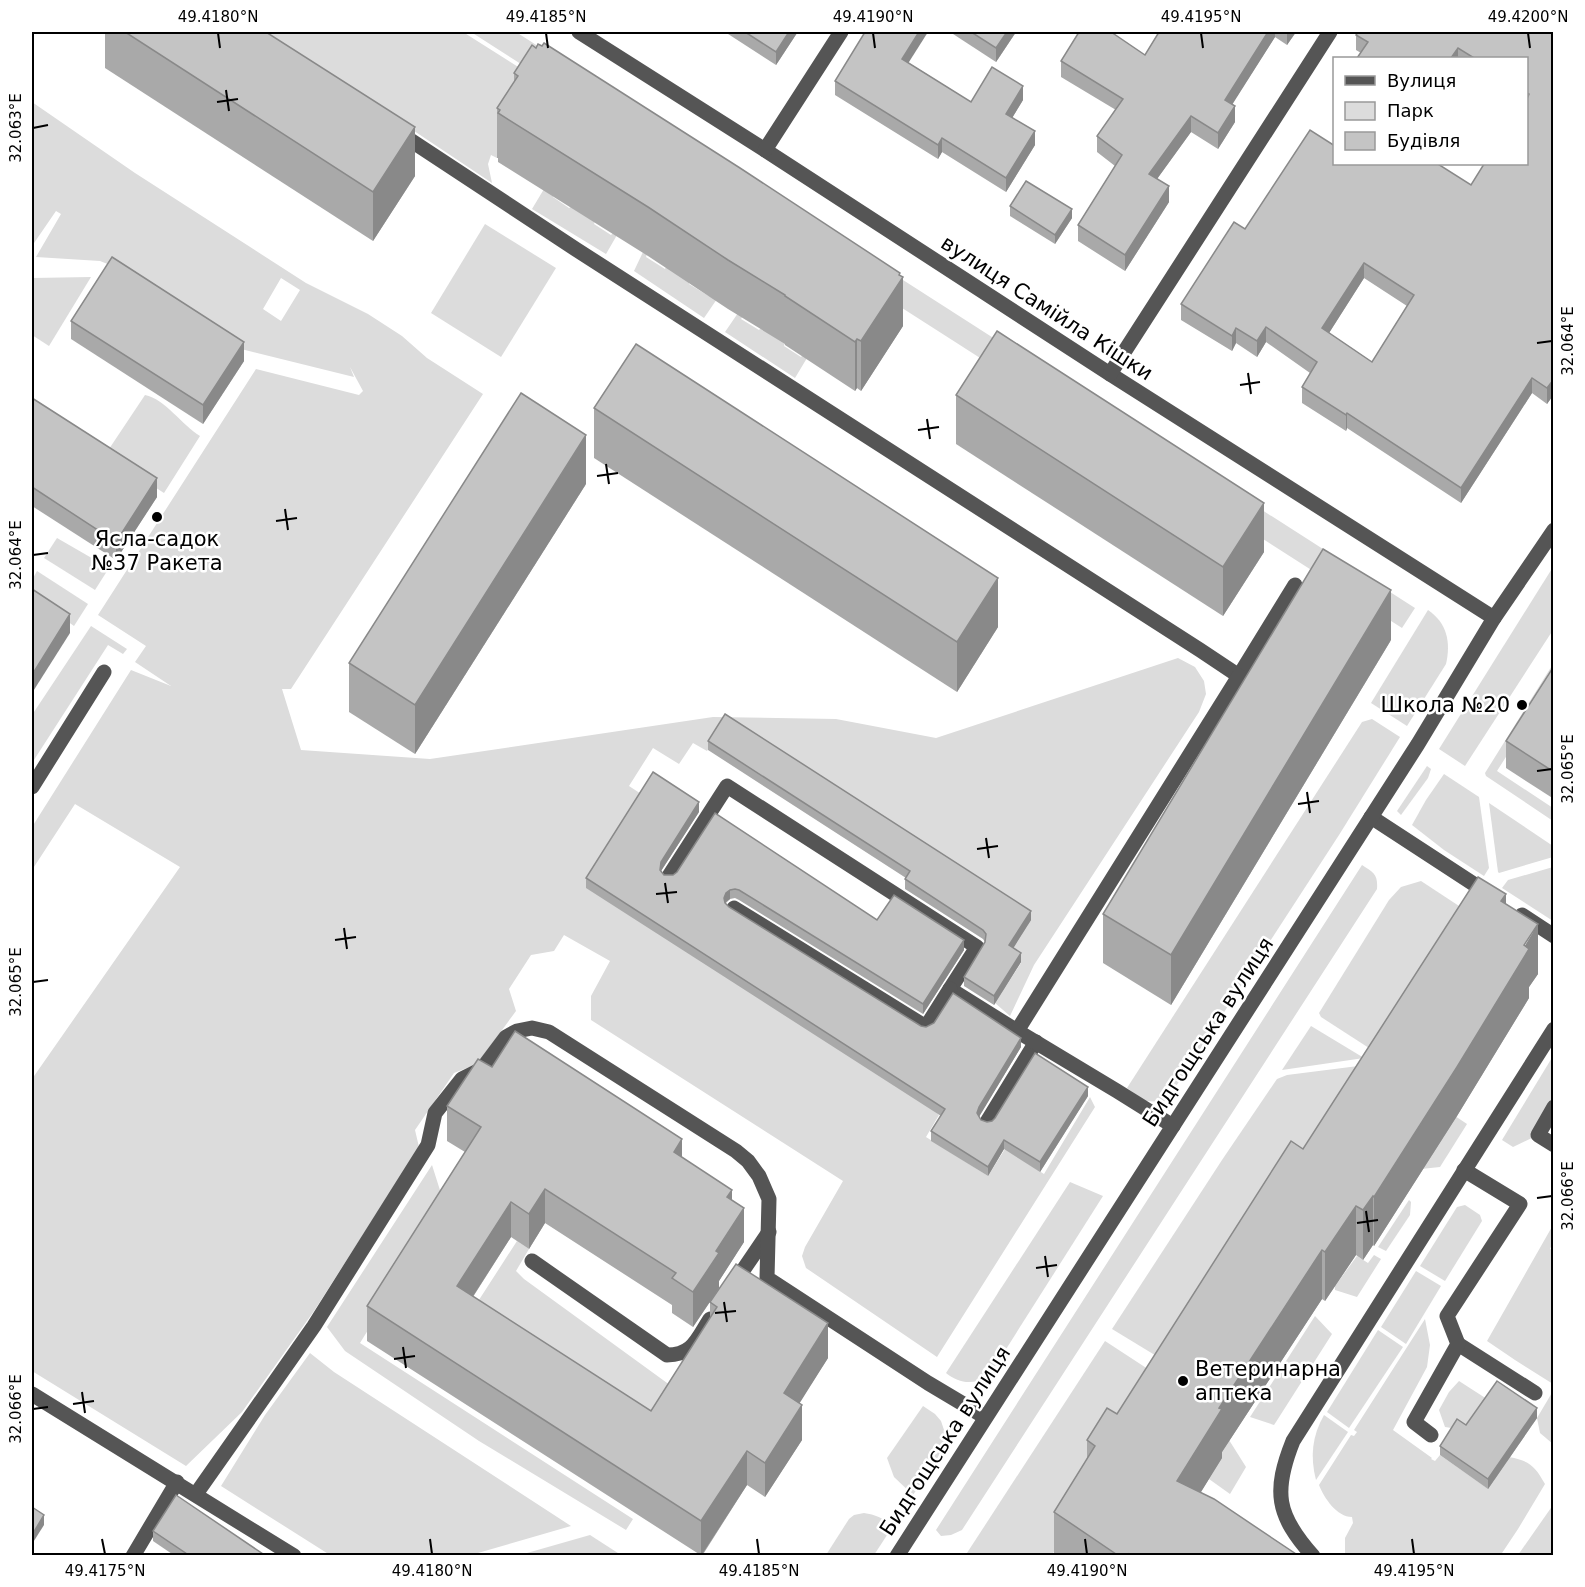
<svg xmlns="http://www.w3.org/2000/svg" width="1585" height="1587" viewBox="0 0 1585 1587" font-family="'DejaVu Sans',sans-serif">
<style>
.green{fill:#dcdcdc;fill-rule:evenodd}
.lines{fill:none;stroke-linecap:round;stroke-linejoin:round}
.minor{stroke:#555;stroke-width:15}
.wall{fill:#a9a9a9;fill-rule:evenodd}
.shaded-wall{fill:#898989}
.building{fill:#c4c4c4;stroke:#898989;stroke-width:1.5;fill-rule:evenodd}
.ticks{fill:none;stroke:#000;stroke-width:2}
.poi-dot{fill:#000;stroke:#fff;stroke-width:2}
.labels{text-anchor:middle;stroke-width:5;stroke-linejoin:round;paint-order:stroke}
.street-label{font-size:21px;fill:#000;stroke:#fff}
.poi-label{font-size:21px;fill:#000;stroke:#fff}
.neatline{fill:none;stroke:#000;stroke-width:2}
.ticks-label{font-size:15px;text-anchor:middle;fill:#000}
</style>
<rect width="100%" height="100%" fill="#fff"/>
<g class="green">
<polygon points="266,32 463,32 545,84 497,158 491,155 488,164 492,183"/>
<polygon points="471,32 516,32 1415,608 1402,628"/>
<path d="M32,102L135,173L306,283L368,314L402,336L427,358L483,394L291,689H282L301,750L430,759L713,717L836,719L936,738L1178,658L1195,667L1204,681L1206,694L1199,712L1034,965L1010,1016L995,1003L1021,963L724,724L707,751L693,743L679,764L653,748L629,786L661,807L631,856L939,1115L926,1137L988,1176L1005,1149L1044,1174L1090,1097L1095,1107L937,1357L806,1268L802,1256L805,1247L843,1181L591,1020V996L610,961L564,935L554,951L531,955L509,989L516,1011L477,1064L454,1073L415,1130L419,1147L314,1311L242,1412L186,1466L32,1371V1079L180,867L75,804L32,870V827L131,670L171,686L135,662L146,646L98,615L256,369L359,395L363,391L350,367L354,377L241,349L110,265L100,261L36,257L61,214L56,211L32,246ZM281,278L300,290L281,321L263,309Z"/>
<polygon points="544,189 553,195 553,197 569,208 571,207 595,221 594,224 611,235 613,233 617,235 606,254 532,209"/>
<polygon points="485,224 556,268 501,357 431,313"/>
<polygon points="643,252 647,254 646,257 665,269 666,267 689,282 689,284 707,295 717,299 704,318 634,271"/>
<polygon points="91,277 49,346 32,335 32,278"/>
<polygon points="738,313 743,316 741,319 759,330 761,328 785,343 784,346 801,357 803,355 807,358 795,378 725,332"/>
<path d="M145,395C165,399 182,425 200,436L164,493L105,455Z"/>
<polygon points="57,538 109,568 95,590 44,558"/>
<polygon points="1553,567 1553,630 1465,766 1439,749"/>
<polygon points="37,571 88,604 74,626 32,596 32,580"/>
<path d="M1428,610C1447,623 1451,642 1446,664L1407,726L1371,703Z"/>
<polygon points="91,626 127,649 123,654 108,645 32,763 32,715"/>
<polygon points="1553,664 1553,683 1497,771 1553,808 1553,821 1486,776 1485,773"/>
<polygon points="1372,719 1400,737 1339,835 1169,1097 1164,1102 1145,1101 1127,1088 1362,722"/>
<polygon points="1427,766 1431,769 1428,778 1401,815 1397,811"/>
<polygon points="1444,774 1479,797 1489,868 1484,876 1444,850 1412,825 1426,800"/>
<polygon points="1489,803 1553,846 1553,857 1499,873 1498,872"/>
<path d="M1362,865C1374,873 1378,874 1377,889L962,1530L951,1535L941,1536L936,1530Z"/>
<polygon points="1553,867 1553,921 1502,888 1508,880"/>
<polygon points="1421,881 1491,927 1386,1059 1321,1017 1319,1013 1389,900 1401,887"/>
<polygon points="1311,1026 1364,1058 1282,1070"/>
<polygon points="1553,1056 1553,1107 1538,1135 1513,1147 1502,1140"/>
<polygon points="1374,1064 1163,1360 1112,1329 1222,1160 1277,1079 1287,1075"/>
<polygon points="1455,1116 1467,1124 1440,1167 1421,1169"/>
<polygon points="432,1165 445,1206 360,1343 633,1519 626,1530 479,1441 345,1351 327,1327"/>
<path d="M1070,1182L1103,1196L989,1376C973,1385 960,1384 946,1373Z"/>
<polygon points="1409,1200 1411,1202 1410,1215 1386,1251 1378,1247"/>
<polygon points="1465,1205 1480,1215 1482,1221 1445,1281 1420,1266 1457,1207"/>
<polygon points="1553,1225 1553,1242 1550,1249 1554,1251 1553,1384 1515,1360 1487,1341"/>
<polygon points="517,1241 529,1249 516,1271 524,1279 674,1388 646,1434 466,1320"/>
<polygon points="1374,1255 1381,1259 1357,1297 1335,1290 1335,1286 1357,1256 1368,1263"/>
<polygon points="1416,1271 1441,1286 1406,1344 1381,1327"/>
<polygon points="1315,1316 1332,1334 1276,1422 1274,1425 1250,1417"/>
<path d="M1425,1319L1430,1345L1427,1367L1393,1430L1432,1458L1431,1459L1435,1461L1440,1455L1487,1488L1509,1457C1530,1461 1535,1466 1545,1484L1518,1529L1500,1556L1345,1555V1538L1353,1523L1352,1517C1337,1517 1324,1498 1319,1485L1351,1435L1354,1436L1357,1432L1354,1430Z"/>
<polygon points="1378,1330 1403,1347 1349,1428 1327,1412"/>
<polygon points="1105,1341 1154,1373 1079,1512 1052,1555 965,1556"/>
<polygon points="310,1353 334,1372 571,1526 471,1555 330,1555 221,1486 265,1415"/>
<polygon points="1459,1381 1490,1401 1466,1435 1458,1429 1445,1427 1439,1410 1449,1392"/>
<polygon points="1553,1391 1553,1444 1540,1433 1537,1418"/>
<polygon points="923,1406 935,1414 941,1421 945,1433 944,1448 913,1495 894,1477 887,1458"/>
<path d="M1324,1415L1348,1432L1316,1480C1310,1457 1312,1436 1324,1415Z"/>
<polygon points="1224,1436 1229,1440 1246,1467 1230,1494 1209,1479 1221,1459 1213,1453"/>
<polygon points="1553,1505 1553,1555 1518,1555"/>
<path d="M864,1513C876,1515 886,1518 891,1529L874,1555H826L849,1519L854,1515Z"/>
<polygon points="590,1535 621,1555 520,1555"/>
</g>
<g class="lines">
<g class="minor">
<polyline points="579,32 765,150 1110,374 1494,618"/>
<polyline points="398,132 577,250 1200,650 1239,676 1295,585"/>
<polyline points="765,150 841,32"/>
<polyline points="1110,374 1330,32"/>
<polyline points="32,787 104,672"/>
<polyline points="1371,817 1489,894"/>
<polyline points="669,876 727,786 977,947 950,989 1017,1031"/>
<polyline points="734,908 926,1027 950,989"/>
<polyline points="1522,915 1554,936"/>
<polyline points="1554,1107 1538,1135 1554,1145"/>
<polyline points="987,1122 1036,1042"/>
<polyline points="1173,1126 1117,1091 1017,1031 1239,676"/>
<path d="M532,1261L667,1355C693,1355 697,1339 710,1319"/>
<polyline points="733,1285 769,1232"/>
<polyline points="1458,1344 1535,1393"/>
<polyline points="32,1394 294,1556"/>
<polyline points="1431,1435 1414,1422 1458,1344 1447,1316 1520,1204 1464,1170"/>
<polyline points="196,1494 314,1326 428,1145 435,1113 462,1079 482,1069 506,1037 517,1031 532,1028 549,1032 736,1151 748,1161 759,1176 769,1199 767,1278 928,1383 985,1417"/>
<polyline points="133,1556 177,1482"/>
<polyline points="897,1556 1418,744 1494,618 1554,530"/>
<path d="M1313,1556C1276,1515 1273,1491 1293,1441L1554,1029"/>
</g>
</g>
<g class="wall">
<polygon points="105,32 266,32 415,176 373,241 105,68"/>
<polygon points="725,32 797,32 797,33 776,65"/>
<polygon points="950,32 1016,32 996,62"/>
<polygon points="1159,32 1296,32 1287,45 1275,37 1232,104 1235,122 1218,149 1191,132 1157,179 1169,202 1125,271 1078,241 1078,225 1115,166 1097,152 1097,136 1116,110 1061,77 1061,61 1145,55"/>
<path d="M1554,32V394L1547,404L1532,393L1461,503L1347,428L1346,431L1302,403V387L1310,373L1266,342L1257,357L1236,343L1232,351L1181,320V304L1245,229L1335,164L1471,185L1527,164V58H1357L1361,53L1356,50V35ZM1364,278L1407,306L1372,362L1329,333Z"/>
<polygon points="909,63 971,102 1023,100 1012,118 1035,145 1006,192 942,152 938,159 835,95 835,81"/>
<polygon points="514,73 900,275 903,326 861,391 857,388 855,391 785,345 785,344 728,309 648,256 498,162 498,158 497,158 497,108 514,82"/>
<polygon points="1010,206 1072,218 1055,244 1010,216"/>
<polygon points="71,321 244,361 203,424 71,339"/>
<polygon points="956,395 1264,552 1223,616 956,444"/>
<polygon points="32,398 157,497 116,560 32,506"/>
<polygon points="594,408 998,627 957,692 594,458"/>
<polygon points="586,484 415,754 349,712 349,663"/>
<polygon points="1391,640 1171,1005 1103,963 1103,914"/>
<polygon points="1554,666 1554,799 1506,768 1506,741"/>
<polygon points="708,741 1031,920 1013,948 1021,962 994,1005 964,986 964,977 985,942 983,939 905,889 905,879 906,878 708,750"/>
<polygon points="699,812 661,871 664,875 673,875 877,920 964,950 923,1014 739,900 735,898 730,899 726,903 729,907 921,1026 1021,1047 979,1116 981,1120 987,1122 1088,1096 1040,1172 1004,1149 988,1176 931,1141 931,1131 941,1116 586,888 586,878"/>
<polygon points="1506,904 1538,974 1529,987 1529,998 1457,1116 1374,1246 1373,1245 1363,1260 1356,1255 1325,1301 1322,1299 1222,1452 1222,1458 1200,1493 1299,1556 1054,1556 1054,1512 1087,1459 1087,1440 1117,1414 1303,1149"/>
<path d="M492,1067L682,1158L732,1200L744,1242L719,1281V1288L828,1358L799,1403L802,1440L765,1497L747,1485L702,1556L367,1341V1306L465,1152L447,1141V1106ZM545,1223L672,1305V1313L693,1327L710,1302V1319L651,1411L473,1297L511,1237L529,1249Z"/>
<polygon points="1537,1418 1488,1489 1440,1455 1440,1446 1466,1425"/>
<polygon points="153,1531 266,1556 175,1556 153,1541"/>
</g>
<g class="shaded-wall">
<polygon points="789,32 797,32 797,33 776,65 776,52"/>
<polygon points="919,32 928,32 902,73 902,59"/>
<polygon points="1007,32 1016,32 996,62 996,48"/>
<polygon points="1268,32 1275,32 1275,37 1225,116 1225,100"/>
<polygon points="1287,32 1296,32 1287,45"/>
<polygon points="1458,48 1458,58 1451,58"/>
<polygon points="1023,86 1023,100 1006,128 1006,114"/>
<polygon points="1235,106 1235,122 1218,149 1218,133"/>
<polygon points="1191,116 1191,132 1149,190 1149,174"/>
<polygon points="415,127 415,176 373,241 373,192"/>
<polygon points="1035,131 1035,145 1006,192 1006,178"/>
<polygon points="942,138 942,152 938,159 938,145"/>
<polygon points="1169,186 1169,202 1125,271 1125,255"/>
<polygon points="1072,209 1072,218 1055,244 1055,235"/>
<polygon points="1364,263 1364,278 1322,344 1322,328"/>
<polygon points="900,273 900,281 903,277 903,326 861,391 861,341"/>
<polygon points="1266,327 1266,342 1257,357 1257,341"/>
<polygon points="1236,328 1236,343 1232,351 1232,336"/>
<polygon points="857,339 857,388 855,391 855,342"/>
<polygon points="244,342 244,361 203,424 203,405"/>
<polygon points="1532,378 1532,393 1461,503 1461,488"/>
<polygon points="1554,379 1554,394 1547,404 1547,388"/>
<polygon points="1347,413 1347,428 1346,431 1346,415"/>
<polygon points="586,435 586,484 415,754 415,705"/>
<polygon points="157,478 157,497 116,560 116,542"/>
<polygon points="1264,503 1264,552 1223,616 1223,567"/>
<polygon points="998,578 998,627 957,692 957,642"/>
<polygon points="1391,590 1391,640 1171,1005 1171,955"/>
<polygon points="70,614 70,633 32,693 32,675"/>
<polygon points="699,802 699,812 661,871 661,862"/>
<polygon points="730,890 730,899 726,902 724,907 724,898 726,893"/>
<polygon points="1506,894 1506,944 1501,901"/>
<polygon points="1031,911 1031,920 1009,955 1009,945"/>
<polygon points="1538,924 1538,974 1529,987 1529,998 1457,1116 1374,1246 1374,1197"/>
<polygon points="964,940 964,950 923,1014 923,1004"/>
<polygon points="1021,953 1021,962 994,1005 994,996"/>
<polygon points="1021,1038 1021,1047 979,1117 977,1113 979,1107"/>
<polygon points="1088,1087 1088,1096 1040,1172 1040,1162"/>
<polygon points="682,1139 682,1173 674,1152"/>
<polygon points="1004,1140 1004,1149 988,1176 988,1167"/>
<polygon points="545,1189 545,1223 529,1249 529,1214"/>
<polygon points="732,1190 732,1224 727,1197"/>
<polygon points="1373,1196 1373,1245 1363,1260 1363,1210"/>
<polygon points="511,1202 511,1237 457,1321 457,1286"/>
<polygon points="1356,1206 1356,1255 1325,1301 1325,1252"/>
<polygon points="744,1208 744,1242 719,1281 719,1288 693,1327 693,1292 716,1251"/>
<polygon points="1322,1250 1322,1299 1222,1452 1222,1458 1177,1531 1177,1481 1219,1408"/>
<polygon points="828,1323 828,1358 784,1428 784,1393"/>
<polygon points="802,1405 802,1440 765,1497 765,1463"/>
<polygon points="1537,1408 1537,1418 1488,1489 1488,1479"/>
<polygon points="747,1451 747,1485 701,1556 701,1521"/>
<polygon points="44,1515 44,1525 32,1544 32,1535"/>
</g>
<g class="building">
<polygon points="125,32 266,32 415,127 373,192"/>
<polygon points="745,32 789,32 776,52"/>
<polygon points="865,32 919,32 902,59 971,102 992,67 1023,86 1006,114 1035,131 1006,178 942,138 938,145 835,81"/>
<polygon points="971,32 1007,32 996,48"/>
<polygon points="1079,32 1111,32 1145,55 1159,32 1268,32 1225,100 1235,106 1218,133 1191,116 1149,174 1169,186 1125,255 1078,225 1122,155 1097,136 1123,99 1061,61"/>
<path d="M1358,32H1554V379L1547,388L1532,378L1461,488L1347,413L1346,415L1302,387L1317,362L1266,327L1257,341L1236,328L1232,336L1181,304L1234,222L1245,229L1310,130L1335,146V164H1438L1471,185L1484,164H1527V99L1529,94L1527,93V58H1474L1458,48L1451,58H1357L1368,42L1356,35ZM1364,263L1414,295L1372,362L1322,328Z"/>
<polygon points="544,43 740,168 900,273 899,275 903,277 861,341 857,339 855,342 785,296 785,295 728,260 648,207 498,113 500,110 497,108 518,76 514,73 532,45 536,48 538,44 542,46"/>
<polygon points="1026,181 1072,209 1055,235 1010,206"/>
<polygon points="112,257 244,342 203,405 71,321"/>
<polygon points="997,331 1264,503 1223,567 956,395"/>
<polygon points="636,344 998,578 957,642 594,408"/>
<polygon points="521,393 586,435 415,705 349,663"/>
<polygon points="32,398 157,478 116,542 32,487"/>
<polygon points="1323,549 1391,590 1171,955 1103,914"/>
<polygon points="32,589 70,614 32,675"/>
<polygon points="1554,666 1554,772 1506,741"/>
<polygon points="725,714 1031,911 1009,945 1021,953 994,996 964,977 985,942 986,934 983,930 905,879 910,871 708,741"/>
<polygon points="653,772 699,802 661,862 660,870 664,875 673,875 677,872 715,813 877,920 894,895 964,940 923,1004 739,890 735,889 730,890 726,893 724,898 725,903 729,907 921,1026 926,1027 934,1023 953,993 1021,1038 979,1107 977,1113 981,1120 987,1122 992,1121 995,1118 1035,1053 1088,1087 1040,1162 1004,1140 988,1167 931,1131 945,1109 586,878"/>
<polygon points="1478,877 1506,894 1501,901 1538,924 1524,945 1529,949 1457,1067 1374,1197 1373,1196 1363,1210 1356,1206 1325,1252 1322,1250 1219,1408 1222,1409 1177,1481 1214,1499 1299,1556 1131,1556 1129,1554 1128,1556 1119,1556 1054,1512 1095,1446 1087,1440 1107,1408 1117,1414 1291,1141 1303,1149"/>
<polygon points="515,1031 682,1139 674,1152 732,1190 727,1197 744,1208 716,1251 719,1253 693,1292 672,1278 676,1273 545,1189 529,1214 511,1202 457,1286 651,1411 717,1307 710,1302 736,1264 828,1323 784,1393 802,1405 765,1463 747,1451 701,1521 367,1306 481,1127 447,1106 478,1059 492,1067"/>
<polygon points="1497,1381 1537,1408 1488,1479 1440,1446 1457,1419 1466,1425"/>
<polygon points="176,1495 266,1556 186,1556 187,1554 153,1531"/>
<polygon points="32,1507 44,1515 32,1535"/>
</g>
<path class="ticks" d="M218,33L220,48M546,33L548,48M873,33L875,48M1201,33L1203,48M1528,33L1530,48M226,90L229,111M217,102L238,99M33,128L48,125M1537,343L1552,341M1248,373L1251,394M1240,385L1260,382M927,419L930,439M918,430L939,427M606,464L609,484M597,476L618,473M285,509L288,530M276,521L297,518M33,555L48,553M1537,771L1552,769M1307,792L1310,813M1298,804L1319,801M986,838L989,858M977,849L998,846M665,883L668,903M656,894L677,892M344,928L347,949M335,940L356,937M33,982L48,980M1537,1198L1552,1196M1366,1211L1369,1232M1357,1223L1378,1220M1045,1256L1048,1277M1036,1268L1057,1265M724,1302L727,1322M715,1313L736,1311M403,1347L406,1368M394,1359L415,1356M82,1392L85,1413M73,1404L94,1401M33,1409L48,1407M102,1539L105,1554M430,1539L432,1554M757,1539L759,1554M1085,1539L1087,1554M1412,1539L1414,1554"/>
<g class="poi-dot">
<circle cx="157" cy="517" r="6"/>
<circle cx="1522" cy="705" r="6"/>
<circle cx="1183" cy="1381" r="6"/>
</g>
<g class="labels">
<g class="street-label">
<text transform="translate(1047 308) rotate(33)" y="7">вулиця Самійла Кішки</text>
<text transform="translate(1208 1032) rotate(-57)" y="7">Бидгощська вулиця</text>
<text transform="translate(945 1441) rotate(-57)" y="7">Бидгощська вулиця</text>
</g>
<g class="poi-label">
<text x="157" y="546">Ясла-садок<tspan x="157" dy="24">№37 Ракета</tspan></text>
<text x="1510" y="712" text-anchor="end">Школа №20</text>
<text x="1195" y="1376" text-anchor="start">Ветеринарна<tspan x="1195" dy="24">аптека</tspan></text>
</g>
</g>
<rect width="1585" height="1587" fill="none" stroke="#ffffff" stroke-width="66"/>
<rect x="1333" y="57" width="195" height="108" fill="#ffffff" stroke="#999999" stroke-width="1.5"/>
<rect x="1345" y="76" width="30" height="9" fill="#555555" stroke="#999999" stroke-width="1.5"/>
<text x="1387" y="87" font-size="18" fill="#000000">Вулиця</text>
<rect x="1345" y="102" width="30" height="18" fill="#dcdcdc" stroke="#999999" stroke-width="1.5"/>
<text x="1387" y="117" font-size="18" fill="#000000">Парк</text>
<rect x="1345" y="132" width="30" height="18" fill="#c4c4c4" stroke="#999999" stroke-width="1.5"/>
<text x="1387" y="147" font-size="18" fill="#000000">Будівля</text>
<rect x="33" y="33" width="1519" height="1521" class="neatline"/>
<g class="ticks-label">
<text x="218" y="22">49.4180°N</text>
<text x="546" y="22">49.4185°N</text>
<text x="873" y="22">49.4190°N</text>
<text x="1201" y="22">49.4195°N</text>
<text x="1528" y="22">49.4200°N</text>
<text transform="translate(16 128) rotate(-90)" y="5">32.063°E</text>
<text transform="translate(1568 341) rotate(-90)" y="5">32.064°E</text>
<text transform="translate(16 555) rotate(-90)" y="5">32.064°E</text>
<text transform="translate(1568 769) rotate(-90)" y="5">32.065°E</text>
<text transform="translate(16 982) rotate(-90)" y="5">32.065°E</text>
<text transform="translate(1568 1196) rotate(-90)" y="5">32.066°E</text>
<text transform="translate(16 1409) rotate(-90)" y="5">32.066°E</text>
<text x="105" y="1576">49.4175°N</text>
<text x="432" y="1576">49.4180°N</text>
<text x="759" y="1576">49.4185°N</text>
<text x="1087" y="1576">49.4190°N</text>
<text x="1414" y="1576">49.4195°N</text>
</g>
</svg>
